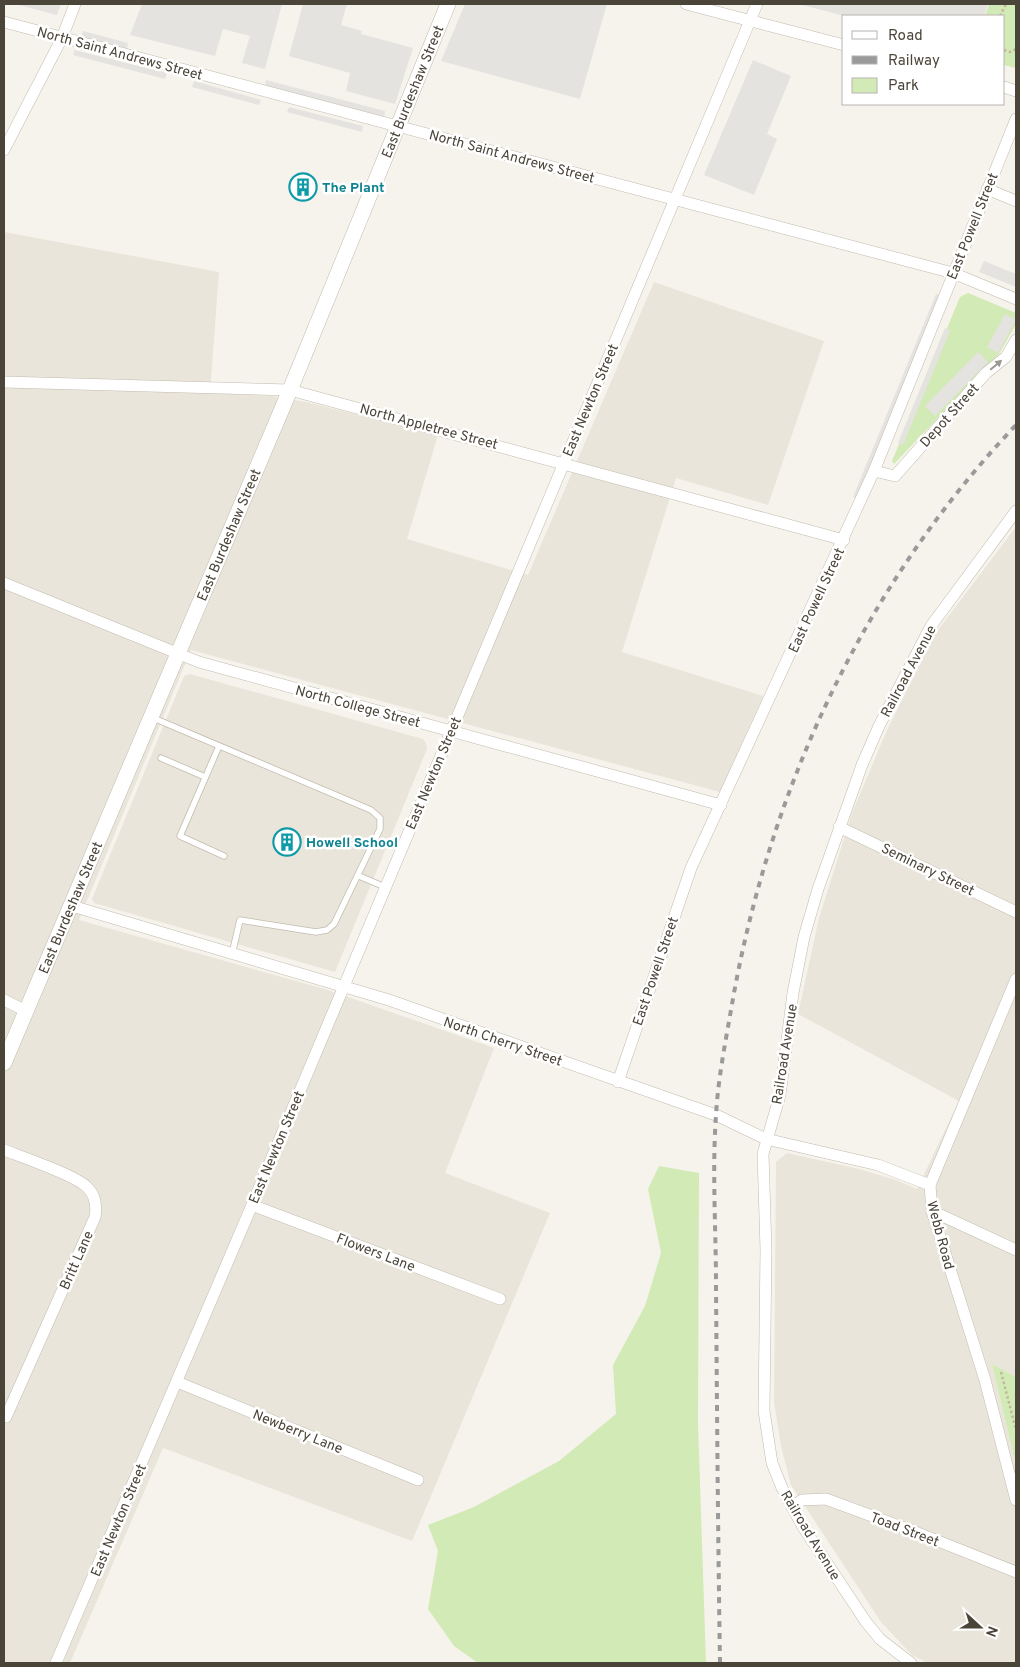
<svg xmlns="http://www.w3.org/2000/svg" width="1020" height="1667" viewBox="0 0 1020 1667" font-family="Overpass,sans-serif">
<style>
.residential{fill:#eae5da}
.green{fill:#d2eab5}
.parking{fill:#e5e3e0}
.lines{fill:none;stroke-linecap:round;stroke-linejoin:round}
.service-casing{stroke:#c2bbae;stroke-width:7}
.minor-casing{stroke:#c2bbae;stroke-width:12}
.tertiary-casing{stroke:#c2bbae;stroke-width:16}
.path{stroke:#c4b79f;stroke-width:2.5;stroke-dasharray:2.5 2.5;stroke-linecap:butt}
.service{stroke:#fff;stroke-width:5.5}
.minor{stroke:#fff;stroke-width:11}
.tertiary{stroke:#fff;stroke-width:15}
.rail{stroke:#9a9a9a;stroke-width:4;stroke-dasharray:6 6;stroke-linecap:butt}
.oneway{fill:#9c9892}
.labels{text-anchor:middle;stroke-width:5;stroke-linejoin:round;paint-order:stroke}
.street-label{font-size:14px;fill:#4b4439;stroke:#fff}
.culture-label{font-size:14px;font-weight:bold;fill:#0d838f;stroke:#fff;text-anchor:start}
</style>
<rect width="100%" height="100%" fill="#f6f3ec"/>
<g class="residential">
<polygon points="4,232 219,272 210,393 272,396 306,402 438,435 407,539 528,575 654,282 824,341 768,505 676,478 622,652 763,696 720,792 191,650 79,920 328,990 494,1048 445,1173 550,1213 412,1541 163,1448 70,1663 4,1663"/>
<polygon points="1016,527 1016,1377 992,1364 1016,1465 1016,1663 928,1663 912,1655 881,1622 791,1485 781,1446 774,1402 776,1162 787,1153 859,1169 896,1180 917,1189 959,1101 798,1014 819,918 852,813 887,730 935,634"/>
<polygon points="190,674 423,739 426,743 427,749 335,972 94,903 92,899 184,676"/>
</g>
<g class="green">
<polygon points="989,4 1016,4 1016,68 1004,65 1004,16 985,16"/>
<polygon points="968,293 1016,313 1016,324 999,354 894,464 892,461 960,297"/>
<polygon points="659,1166 699,1173 698,1422 706,1663 478,1663 454,1646 428,1609 438,1551 428,1525 474,1507 559,1461 616,1414 613,1365 645,1306 661,1253 648,1189"/>
<polygon points="992,1364 1016,1377 1016,1465"/>
</g>
<g class="parking">
<polygon points="15,4 61,4 57,15"/>
<polygon points="142,4 282,4 265,69 242,63 250,36 223,29 215,56 130,35"/>
<polygon points="303,4 347,4 341,25 362,31 361,34 413,48 395,104 346,91 350,73 289,56"/>
<polygon points="465,4 607,4 580,99 441,61"/>
<polygon points="798,4 988,4 984,16 845,16"/>
<polygon points="83,31 128,43 127,49 81,37"/>
<polygon points="74,50 167,73 165,79 73,55"/>
<polygon points="753,60 791,76 767,134 777,139 754,195 704,175"/>
<polygon points="266,80 385,111 384,118 265,86"/>
<polygon points="194,81 261,100 259,105 192,87"/>
<polygon points="289,107 363,126 362,132 287,112"/>
<polygon points="984,261 1016,274 1016,287 979,272"/>
<polygon points="936,294 940,295 857,498 853,497"/>
<polygon points="1005,314 1016,320 998,353 987,347"/>
<polygon points="945,328 950,331 903,445 898,443"/>
<polygon points="978,352 988,362 935,416 925,406"/>
</g>
<g class="lines">
<g class="service-casing">
<g id="service">
<polyline points="151,717 371,810 380,818 380,829 334,924 327,930 316,932 240,920 232,954"/>
<polyline points="219,746 180,836 224,856"/>
<polyline points="161,758 205,777"/>
<polyline points="359,876 385,887"/>
</g>
</g>
<g class="minor-casing">
<g id="minor">
<polyline points="686,4 844,45"/>
<polyline points="4,22 953,273 1016,299"/>
<polyline points="1004,87 1016,91"/>
<polyline points="4,150 62,38 75,4"/>
<polyline points="987,189 1016,201"/>
<polyline points="4,382 290,390 844,540"/>
<polyline points="874,471 895,476 986,373 1006,357 1016,340"/>
<polyline points="4,583 199,662 721,805"/>
<polyline points="839,827 1016,912"/>
<polyline points="72,906 389,1000 716,1115 766,1139 878,1165 930,1185"/>
<polyline points="1016,979 930,1185 932,1211 985,1380 1016,1500"/>
<polyline points="4,1000 26,1011"/>
<polyline points="618,1082 691,868 874,471 1016,119"/>
<path d="M4,1150C22,1157 75,1175 87,1187C95,1195 97,1206 95,1217L6,1417"/>
<polyline points="252,1205 500,1299"/>
<polyline points="932,1211 1016,1250"/>
<polyline points="177,1382 418,1480"/>
<polyline points="792,1507 802,1500 826,1499 918,1533 1016,1572"/>
<polyline points="56,1663 252,1205 757,4"/>
<polyline points="911,1663 880,1639 866,1622 803,1527 782,1488 772,1463 764,1411 766,1250 763,1154 780,1095 793,993 804,937 818,889 862,765 879,726 931,626 1016,511"/>
</g>
</g>
<g class="tertiary-casing">
<g id="tertiary">
<path id="s1" d="M4,1063L290,390L448,4"/>
</g>
</g>
<g class="path">
<polyline points="1000,16 1006,4"/>
<polyline points="1004,50 1010,52 1016,49"/>
<polyline points="1001,1372 1016,1430"/>
</g>
<use href="#service" class="service"/>
<use href="#minor" class="minor"/>
<use href="#tertiary" class="tertiary"/>
<path class="rail" d="M720,1663C718,1538 717,1412 716,1286C716,1230 712,1171 716,1115C718,1080 725,1044 731,1010C768,792 863,586 1016,425"/>
</g>
<defs><path id="oneway-solid" d="M-6-.8H1V-3.2L6.5 0L1 3.2V.8H-6Z" transform="scale(1.25)"/></defs>
<use class="oneway" href="#oneway-solid" transform="translate(996 365) rotate(-40)"/>
<defs>
<g id="building-ring" transform="scale(1.4375)"><circle r="9.5" fill="#fff" stroke="#0f9aa8" stroke-width="1.5"/><path d="M-4-6H4V6H1V3H-1V6H-4ZM-2.5-4.3h1.7v1.8h-1.7ZM.8-4.3h1.7v1.8H.8ZM-2.5-1h1.7V.8h-1.7ZM.8-1h1.7V.8H.8Z" fill="#0f9aa8"/></g>
</defs>
<g fill-rule="evenodd">
<use href="#building-ring" x="303" y="187"/>
<use href="#building-ring" x="287" y="842"/>
</g>
<g class="labels">
<g class="street-label">
<text transform="translate(120 53) rotate(15)" y="5">North Saint Andrews Street</text>
<text dy="5" stroke="none"><textPath href="#s1" startOffset="1054">East Burdeshaw Street</textPath></text>
<text transform="translate(512 156) rotate(15)" y="5">North Saint Andrews Street</text>
<text transform="translate(972 226) rotate(-68)" y="5">East Powell Street</text>
<text transform="translate(590 400) rotate(-67)" y="5">East Newton Street</text>
<text transform="translate(949 415) rotate(-48)" y="5">Depot Street</text>
<text transform="translate(429 426) rotate(15)" y="5">North Appletree Street</text>
<text dy="5" stroke="none"><textPath href="#s1" startOffset="574">East Burdeshaw Street</textPath></text>
<text transform="translate(816 600) rotate(-65)" y="5">East Powell Street</text>
<text transform="translate(908 671) rotate(-62)" y="5">Railroad Avenue</text>
<text transform="translate(358 706) rotate(15)" y="5">North College Street</text>
<text transform="translate(433 773) rotate(-67)" y="5">East Newton Street</text>
<text transform="translate(928 869) rotate(26)" y="5">Seminary Street</text>
<text dy="5" stroke="none"><textPath href="#s1" startOffset="169">East Burdeshaw Street</textPath></text>
<text transform="translate(655 971) rotate(-71)" y="5">East Powell Street</text>
<text transform="translate(503 1041) rotate(19)" y="5">North Cherry Street</text>
<text transform="translate(784 1054) rotate(-81)" y="5">Railroad Avenue</text>
<text transform="translate(276 1147) rotate(-67)" y="5">East Newton Street</text>
<text transform="translate(941 1235) rotate(75)" y="5">Webb Road</text>
<text transform="translate(376 1252) rotate(21)" y="5">Flowers Lane</text>
<text transform="translate(76 1260) rotate(-66)" y="5">Britt Lane</text>
<text transform="translate(298 1431) rotate(22)" y="5">Newberry Lane</text>
<text transform="translate(118 1520) rotate(-67)" y="5">East Newton Street</text>
<text transform="translate(905 1529) rotate(21)" y="5">Toad Street</text>
<text transform="translate(811 1535) rotate(59)" y="5">Railroad Avenue</text>
</g>
<g class="culture-label">
<text x="322" y="192">The Plant</text>
<text x="306" y="847">Howell School</text>
</g>
</g>
<rect width="1020" height="1667" fill="none" stroke="#4b4439" stroke-width="10"/>
<rect x="842" y="15" width="162" height="90" fill="#ffffff" stroke="#b7b4b0"/>
<rect x="852" y="31" width="25" height="8" fill="#ffffff" stroke="#b7b4b0"/>
<text x="888" y="40" font-size="15" fill="#4b4439">Road</text>
<rect x="852" y="56" width="25" height="8" fill="#9a9a9a" stroke="#b7b4b0"/>
<text x="888" y="65" font-size="15" fill="#4b4439">Railway</text>
<rect x="852" y="78" width="25" height="15" fill="#d2eab5" stroke="#b7b4b0"/>
<text x="888" y="90" font-size="15" fill="#4b4439">Park</text>
<g transform="translate(980 1627) rotate(111)" stroke="#ffffff" stroke-width="4" paint-order="stroke">
<path d="M0-4L9 19L0 12L-9 19Z" fill="#4b4439"/>
<text y="-8" font-size="14" font-weight="bold" text-anchor="middle" fill="#4b4439">N</text>
</g>
</svg>
